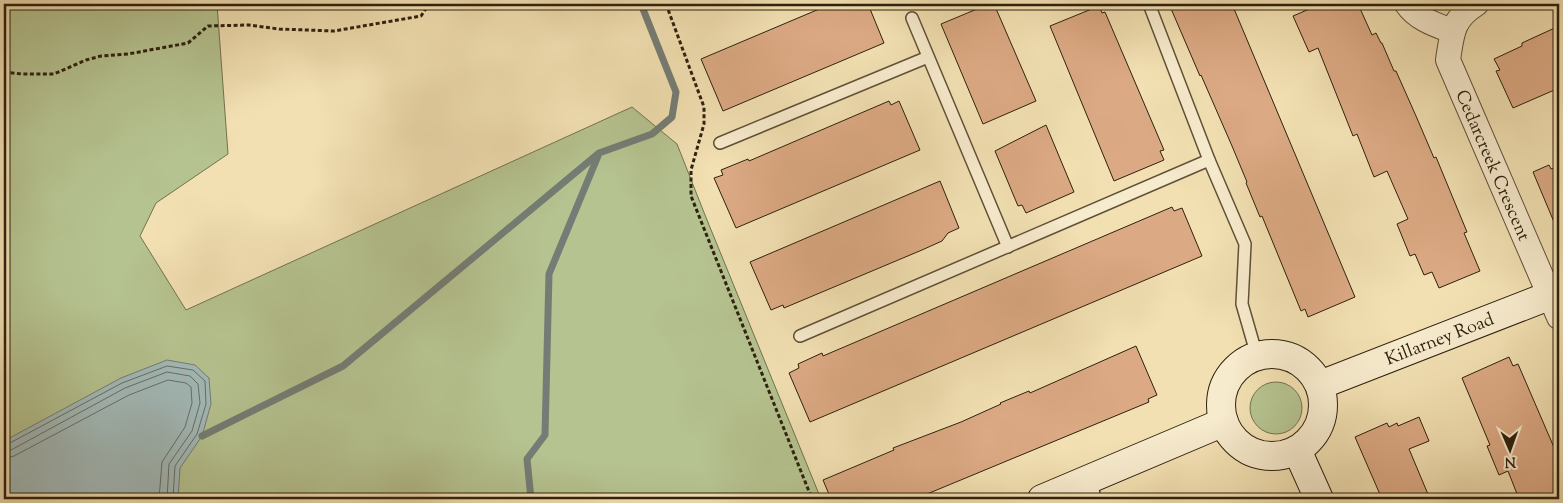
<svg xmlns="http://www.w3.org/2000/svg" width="1563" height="503" viewBox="0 0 1563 503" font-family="'Sorts Mill Goudy',serif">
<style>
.green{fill:#b5c390;stroke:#72724f}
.water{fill:#a2bab9;stroke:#747d75}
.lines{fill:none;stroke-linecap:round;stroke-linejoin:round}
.shore{stroke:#686e64;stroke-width:1}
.stream{stroke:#747d75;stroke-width:7}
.building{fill:#dba983;stroke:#2e210e}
.lane-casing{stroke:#5f5137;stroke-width:14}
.street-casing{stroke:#5f5137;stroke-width:26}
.secondary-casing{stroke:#2e210e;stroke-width:30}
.path{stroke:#2e210e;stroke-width:3;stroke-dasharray:4 2.5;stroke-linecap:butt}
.lane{stroke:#f7ebcd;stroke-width:11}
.street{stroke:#f7ebcd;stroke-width:24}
.secondary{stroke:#f7ebcd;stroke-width:28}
.labels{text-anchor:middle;stroke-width:4;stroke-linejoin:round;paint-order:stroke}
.street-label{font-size:18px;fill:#2e210e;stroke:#f7ebcd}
</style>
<rect width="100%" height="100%" fill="#f2e0b2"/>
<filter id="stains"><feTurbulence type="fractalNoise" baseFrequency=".004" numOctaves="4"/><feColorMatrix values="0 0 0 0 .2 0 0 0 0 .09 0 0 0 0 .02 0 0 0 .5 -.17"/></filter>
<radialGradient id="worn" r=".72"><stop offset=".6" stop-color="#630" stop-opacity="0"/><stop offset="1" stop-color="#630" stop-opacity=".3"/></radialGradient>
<g class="green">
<polygon points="4,4 217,4 228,154 156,203 140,236 186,310 632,107 677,144 705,215 821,499 4,499"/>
<circle cx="1276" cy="408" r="26"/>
</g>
<polygon class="water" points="167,360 195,365 209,378 211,404 202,436 180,468 178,499 4,499 4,441 121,378"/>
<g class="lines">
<g class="shore">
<polyline points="4,445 8,444 122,383 167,366 193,370 205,381 206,404 197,434 175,466 173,499"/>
<polyline points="4,451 11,450 125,388 167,372 190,376 198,384 200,403 192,431 169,464 167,499"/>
<polyline points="4,459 14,456 129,395 168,380 186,383 191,387 192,403 185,427 162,462 159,499"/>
</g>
<g class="stream">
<polyline points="202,436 343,366 599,153 652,134 672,117 676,92 641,4"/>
<polyline points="531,499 527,459 545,435 549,274 598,156"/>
</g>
</g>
<g class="building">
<polygon points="831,4 868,4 884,43 723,111 701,59"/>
<polygon points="989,4 994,4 1036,101 983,124 941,24"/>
<polygon points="1169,4 1232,4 1355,297 1308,317 1305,309 1301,311 1262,216 1260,217 1246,183 1247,182 1232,146 1201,75 1200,76"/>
<polygon points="1321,4 1358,4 1372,35 1376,33 1381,43 1382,43 1394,71 1396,71 1416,116 1434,158 1436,157 1467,232 1464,233 1480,271 1439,288 1432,272 1424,275 1415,254 1410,256 1397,224 1408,219 1387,171 1374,177 1357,134 1353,136 1318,48 1309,52 1293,16"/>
<polygon points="1099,6 1102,13 1105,12 1164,150 1160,151 1164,160 1114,181 1050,26"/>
<polygon points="1559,26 1559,88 1513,108 1496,71 1500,70 1494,59 1522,46 1522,43"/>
<polygon points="889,101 891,105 899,101 920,150 736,228 714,178 723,175 721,170 748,159 749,161"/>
<polygon points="1046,125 1074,192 1026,213 1022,205 1018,206 995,151"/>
<polygon points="1549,165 1551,169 1559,166 1559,234 1533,172"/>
<polygon points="940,181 959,228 948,233 942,241 922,250 784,308 783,305 771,310 750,262"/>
<polygon points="1172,207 1174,211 1182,208 1202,256 810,422 789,373 799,368 798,364 822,353 823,356"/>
<polygon points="1136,346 1157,395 1148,399 1149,402 915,499 831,499 823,480 894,450 893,448 961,422 1001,404 1000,403 1029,391 1030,393"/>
<polygon points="1509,357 1513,366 1518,364 1559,459 1559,499 1519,499 1508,471 1499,475 1487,446 1490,445 1462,378"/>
<polygon points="1419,417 1429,441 1409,449 1430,499 1382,499 1355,437 1387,423 1389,427 1397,423 1398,426"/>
</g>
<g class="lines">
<g class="lane-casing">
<g id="lane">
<polyline points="1149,4 1209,160 1245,244 1242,304 1257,356"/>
<polyline points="912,18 1008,247"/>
<polyline points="720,143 928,57"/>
<polyline points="800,336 1209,160"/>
<polyline points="1091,479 1095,499"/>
</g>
</g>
<g class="street-casing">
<g id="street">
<path d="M1407,4C1417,19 1436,25 1452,31"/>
<path id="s1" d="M1476,4C1452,19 1452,34 1448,60L1559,317"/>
</g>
</g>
<g class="secondary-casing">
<g id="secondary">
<circle cx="1272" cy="405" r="51"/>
<path id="s2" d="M1320,385L1559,292"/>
<polyline points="1297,450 1319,499"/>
<polyline points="1042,499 1224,422"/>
</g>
</g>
<g class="path">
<polyline points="666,4 704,107 704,124 691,170 691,196 812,499"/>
<polyline points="4,72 22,74 54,74 86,60 101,56 128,54 188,43 208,26 249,25 279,29 334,31 421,16 429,4"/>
</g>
<use href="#lane" class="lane"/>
<use href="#street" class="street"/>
<use href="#secondary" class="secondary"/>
</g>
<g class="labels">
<g class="street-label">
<text dy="6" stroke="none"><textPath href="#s1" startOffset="180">Cedarcreek Crescent</textPath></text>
<text dy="6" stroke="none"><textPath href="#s2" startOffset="128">Killarney Road</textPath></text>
</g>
</g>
<rect width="1563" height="503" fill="none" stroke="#f2e0b2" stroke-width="20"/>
<rect x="5" y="5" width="1553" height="493" fill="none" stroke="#2e210e" stroke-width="2.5"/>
<rect x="10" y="10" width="1543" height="483" fill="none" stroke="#2e210e"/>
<g transform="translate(1510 450) rotate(178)" stroke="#f7ebcd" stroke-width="4" paint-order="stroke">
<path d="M0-4L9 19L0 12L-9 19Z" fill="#2e210e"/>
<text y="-8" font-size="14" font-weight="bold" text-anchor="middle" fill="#2e210e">N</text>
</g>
<rect width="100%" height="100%" filter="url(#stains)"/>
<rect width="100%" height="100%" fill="url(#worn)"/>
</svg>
